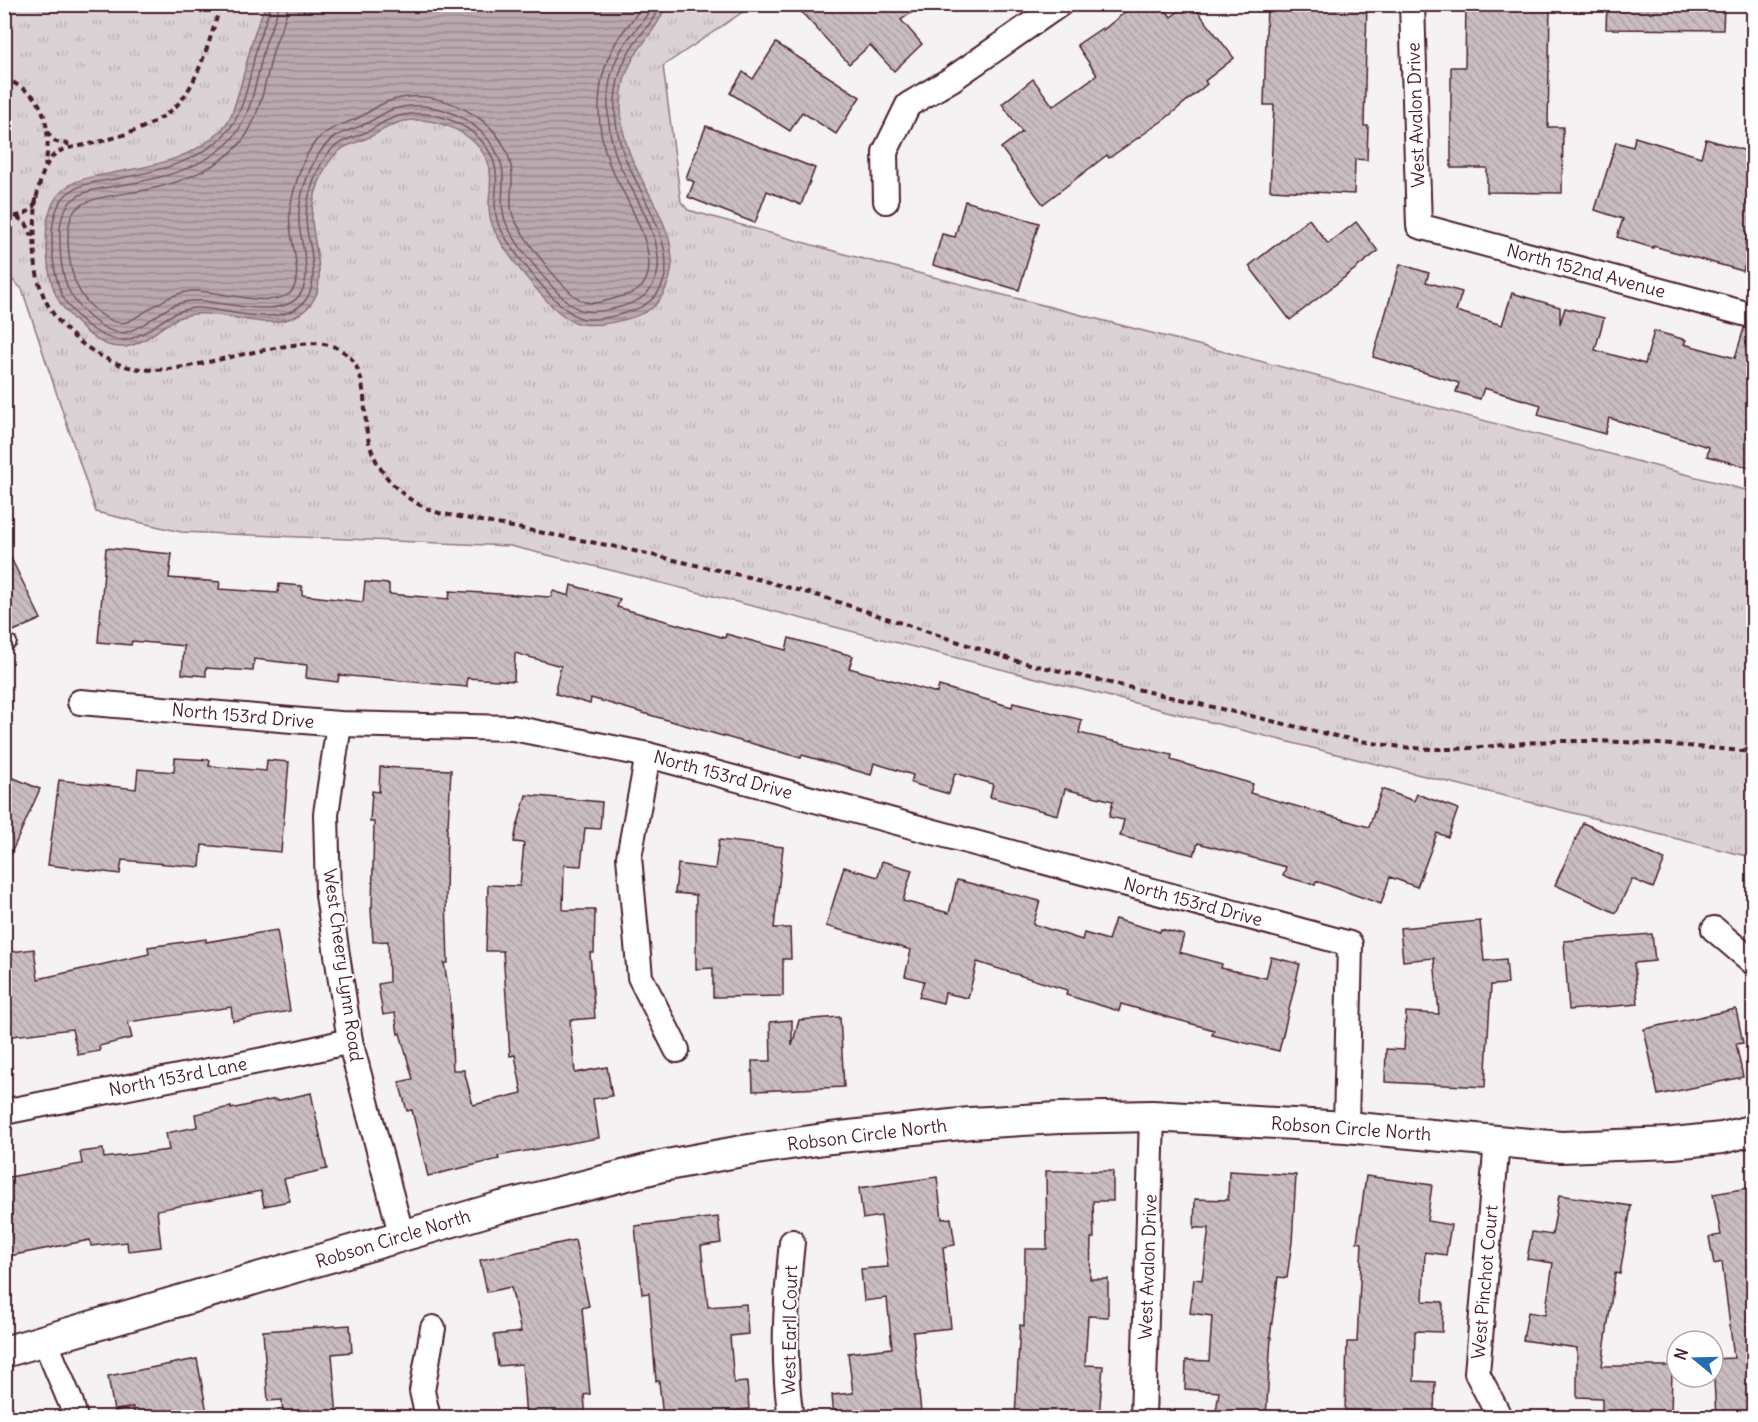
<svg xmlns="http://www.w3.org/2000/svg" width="1758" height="1422" viewBox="0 0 1758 1422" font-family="Delius,sans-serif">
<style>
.grass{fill:url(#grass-tufts);stroke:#927880;stroke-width:1.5}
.water{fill:url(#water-rules);stroke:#8d727a;stroke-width:1.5}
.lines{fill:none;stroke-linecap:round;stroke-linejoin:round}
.shore{stroke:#77565f;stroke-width:1.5}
.building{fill:url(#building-back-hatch);stroke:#4a1f2b;stroke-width:1.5}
.service-casing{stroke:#4a1f2b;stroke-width:16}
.minor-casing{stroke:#4a1f2b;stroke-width:28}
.tertiary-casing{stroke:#4a1f2b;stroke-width:34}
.path{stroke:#4a1f2b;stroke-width:4;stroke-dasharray:6 4.5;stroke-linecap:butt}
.service{stroke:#fff;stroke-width:12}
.minor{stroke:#fff;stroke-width:24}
.tertiary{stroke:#fff;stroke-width:30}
.labels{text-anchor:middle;stroke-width:4.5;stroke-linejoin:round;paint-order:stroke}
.street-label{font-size:18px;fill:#4a1f2b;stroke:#fff}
</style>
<defs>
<pattern id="grass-tufts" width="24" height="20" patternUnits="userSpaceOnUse" patternTransform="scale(1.5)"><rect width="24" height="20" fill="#dbd2d5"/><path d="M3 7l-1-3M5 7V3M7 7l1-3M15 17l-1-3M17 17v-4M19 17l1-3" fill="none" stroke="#bdb4b7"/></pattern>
<pattern id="water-rules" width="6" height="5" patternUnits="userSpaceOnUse" patternTransform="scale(1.5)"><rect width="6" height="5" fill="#baa9ae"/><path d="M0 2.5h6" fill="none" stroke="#99898e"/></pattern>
<pattern id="building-back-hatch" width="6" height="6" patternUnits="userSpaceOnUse" patternTransform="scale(1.5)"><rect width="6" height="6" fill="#cabdc1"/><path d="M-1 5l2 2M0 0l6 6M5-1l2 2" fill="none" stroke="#afa2a6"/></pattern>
</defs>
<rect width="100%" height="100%" fill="#f4f2f2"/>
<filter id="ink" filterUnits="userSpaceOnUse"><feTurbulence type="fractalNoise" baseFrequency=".0167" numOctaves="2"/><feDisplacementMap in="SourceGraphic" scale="12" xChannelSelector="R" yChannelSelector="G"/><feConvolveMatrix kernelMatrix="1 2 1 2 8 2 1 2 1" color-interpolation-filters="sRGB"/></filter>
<g filter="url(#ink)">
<polygon class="grass" points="4,5 753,5 663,66 681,202 688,210 848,255 1237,355 1753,492 1753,857 1738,854 1348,757 610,570 510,546 181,532 96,512 22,289 5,273"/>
<path class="water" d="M267,4L666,5C654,39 627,51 622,92C619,113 623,137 631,157C647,196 687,243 666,288C663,295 658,303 652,308C635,320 591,330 572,321C549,310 503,251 493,227C484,205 493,190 490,170C483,135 437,115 405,121C391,123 380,133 367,138C357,143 346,144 338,152C322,165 311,200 312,220C314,252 335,298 294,317C259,332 223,308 188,315C163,320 147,346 122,347C99,348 81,328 67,312C52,296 48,273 47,251C45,230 46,205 63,190C77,177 100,176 118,172C154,166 197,157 223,128C232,118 235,104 239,91C248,62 252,31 267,4Z"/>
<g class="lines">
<g class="shore">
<path d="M271,4C268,17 262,30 258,43C250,71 246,113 225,134C199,162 157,171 122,178C104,181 81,182 67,194C55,205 52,223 52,239C52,257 55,278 62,295C73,317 106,348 133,338C156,329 172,307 199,308C230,310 286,330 307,298C316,284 313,266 311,250C309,240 306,229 306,218C306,197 319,157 337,145C346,139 357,136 367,132C374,128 381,123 388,120C425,102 485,124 495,166C500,185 491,204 498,223C506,245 560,315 584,319C599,321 633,313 646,304C696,270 638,193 624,155C617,135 613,112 616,91C618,74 624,59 633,45C643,31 654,21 660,4"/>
<path d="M279,4C277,17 270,30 266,42C257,73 253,116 231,140C203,169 159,179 121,185C106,188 88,189 75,198C61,208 59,226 60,242C60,257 62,274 68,289C77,308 107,340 130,331C157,321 168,298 202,301C228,303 285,320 301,293C313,273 300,243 299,222C297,196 313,151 336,136C343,132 350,130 358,127C371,123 381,113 394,109C434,97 485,120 500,160C508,180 497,202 506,223C515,244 558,299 578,309C593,316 635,306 646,294C681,259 632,195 618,161C610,141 607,119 608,97C609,76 616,55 629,38C638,27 647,18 652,4"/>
<path d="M288,4C287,20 277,36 273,52C266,79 261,110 247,134C228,165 179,184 145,190C127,194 88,196 76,209C62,224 69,271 78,288C85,303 109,327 127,322C148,312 166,294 191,291C217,289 268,309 289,294C305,281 291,243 290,225C289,216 290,206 292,198C297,178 303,158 315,142C327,128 342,125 358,118C366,114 374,108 382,104C414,89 448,98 476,116C498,130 513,154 512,180C512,191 509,202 512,213C517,231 567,297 585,302C596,305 612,299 623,296C628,294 634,293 638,290C671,264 620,191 609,163C603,146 599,127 599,109C599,82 605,58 620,36C627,25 637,17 642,4"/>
</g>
</g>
<g class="building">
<polygon points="794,4 924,4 901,20 922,44 894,71 870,45 849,64"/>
<polygon points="1135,4 1161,4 1171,17 1188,4 1192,4 1234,58 1205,81 1207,84 1165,119 1109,158 1107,155 1043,204 1001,148 1022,132 1002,104 1033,79 1053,106 1097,75 1077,45 1102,28 1103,30"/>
<polygon points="1267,4 1367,4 1364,126 1368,126 1367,160 1355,159 1354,194 1270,190 1274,105 1264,105"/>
<polygon points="1466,4 1550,4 1548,127 1563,127 1562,193 1487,192 1487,168 1451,168 1451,67 1465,67"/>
<polygon points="1607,4 1724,4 1723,30 1606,29"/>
<polygon points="776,43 860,97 836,134 802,112 790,131 730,93 743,72 753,79"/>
<polygon points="706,126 815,168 801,205 767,191 755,223 688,197 694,182 686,178"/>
<polygon points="1635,137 1701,157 1706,139 1750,152 1748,160 1754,162 1754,214 1745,244 1751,246 1743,271 1653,246 1653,248 1617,237 1623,219 1595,210 1616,142 1633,147"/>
<polygon points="965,201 1039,223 1019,290 933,265 942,234 955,237"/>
<polygon points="1309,219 1328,244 1356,222 1378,251 1290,320 1249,266"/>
<polygon points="1400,264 1429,273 1426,282 1462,292 1456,311 1502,325 1512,293 1560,307 1560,324 1565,308 1604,318 1595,350 1645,364 1654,331 1686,340 1684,344 1735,358 1744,328 1754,330 1754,469 1707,456 1709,447 1609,418 1605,434 1538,415 1541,405 1484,388 1480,399 1456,392 1459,383 1373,357"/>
<polygon points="4,544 41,619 4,635"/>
<polygon points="106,548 172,554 169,578 220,582 219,589 278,593 279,584 302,586 302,595 363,602 365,582 389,584 389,594 449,599 450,591 551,597 553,591 569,596 571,585 620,599 617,607 725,638 726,634 786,650 789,638 853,656 849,668 937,693 939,686 1012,707 1013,703 1082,720 1079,733 1172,755 1171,760 1253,784 1250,793 1369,827 1382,789 1414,801 1417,794 1458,809 1448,837 1437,833 1417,887 1390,877 1381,904 1316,881 1315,885 1283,876 1286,867 1198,843 1194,855 1120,836 1124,820 1109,817 1113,801 1065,789 1058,815 990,797 993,784 955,773 949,794 911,783 913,775 874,763 871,775 802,755 801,758 747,742 747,743 591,698 590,704 556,694 556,685 561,666 515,653 514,681 467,678 467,687 339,675 338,682 306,678 307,665 254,659 253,671 206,668 206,676 182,674 184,646 132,641 131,645 98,642"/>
<polygon points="175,758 210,760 209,766 266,771 267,760 289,762 281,852 202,845 200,867 122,860 120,874 48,865 59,780 136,789 138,769 174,772"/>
<polygon points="380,767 451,770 448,826 447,826 446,899 448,963 444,963 450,997 453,1070 464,1070 473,1105 522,1093 515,1055 510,1056 503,951 486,951 488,885 520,886 524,843 514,842 516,831 526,795 602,802 600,829 585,828 581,866 564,865 563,910 595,910 594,953 590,953 595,1018 570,1020 575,1073 607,1067 612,1096 593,1099 599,1138 498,1156 499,1159 428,1176 412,1110 407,1111 399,1082 413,1079 400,1033 398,1034 395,1013 383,1015 378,984 389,982 388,941 373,942 371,908 372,908 374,822 370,822 372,791 379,792"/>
<polygon points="4,774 40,789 4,869"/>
<polygon points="1583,823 1665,860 1653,888 1632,879 1616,913 1555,885"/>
<polygon points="719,840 783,847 774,928 790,928 791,959 783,959 783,996 713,997 713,968 696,969 696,895 675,893 678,864 715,869"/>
<polygon points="882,861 912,870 903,901 949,913 957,880 1040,901 1033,924 1082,940 1084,933 1108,940 1115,919 1160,932 1161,929 1184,935 1179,952 1222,964 1221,968 1266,978 1271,957 1300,964 1279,1051 1212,1035 1214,1030 1121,1004 1119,1011 1066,995 1067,990 977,962 968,998 945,993 943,1003 919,997 924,981 905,976 911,950 826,926 844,867 878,877"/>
<polygon points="1480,921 1484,961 1506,959 1508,984 1491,985 1485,1087 1385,1082 1386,1049 1404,1050 1406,1012 1439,1014 1434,958 1403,961 1400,928"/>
<polygon points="277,930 290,1011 233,1021 231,1007 128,1022 132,1038 99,1046 100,1051 78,1055 72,1029 4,1037 4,953 34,949 38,979 149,954 148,947 206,939 206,942"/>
<polygon points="1652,934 1655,961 1634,963 1638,1004 1569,1010 1564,941"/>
<polygon points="1736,1009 1743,1043 1736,1044 1743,1077 1658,1095 1644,1029"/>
<polygon points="840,1017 844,1087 753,1091 752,1061 771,1061 770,1022 792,1020 792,1046 799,1020"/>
<polygon points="311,1093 327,1169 284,1179 290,1201 264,1206 261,1191 157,1210 161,1247 128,1251 127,1242 91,1246 90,1240 4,1257 4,1178 82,1164 80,1152 103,1149 104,1158 169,1150 166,1133 197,1127 195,1114 231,1107 231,1109 275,1099 276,1101"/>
<polygon points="1046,1171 1113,1171 1113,1201 1093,1201 1094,1238 1091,1238 1090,1279 1108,1279 1108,1317 1088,1316 1085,1365 1103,1366 1099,1418 1015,1418 1020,1325 1024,1326 1025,1249 1047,1249"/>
<polygon points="1229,1171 1296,1175 1292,1242 1287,1278 1278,1277 1270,1337 1271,1337 1266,1418 1215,1418 1219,1392 1185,1389 1186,1360 1209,1361 1212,1316 1190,1313 1194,1279 1202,1280 1209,1228 1194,1228 1195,1199 1228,1200"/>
<polygon points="1366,1176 1432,1185 1427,1221 1451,1225 1446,1255 1425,1252 1423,1301 1443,1302 1442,1332 1415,1331 1414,1381 1435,1382 1434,1413 1345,1410 1347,1342 1357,1342 1362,1243 1357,1242"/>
<polygon points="937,1177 942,1219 951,1218 955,1245 943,1247 951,1328 913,1332 921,1413 888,1418 834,1418 832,1395 853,1393 848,1353 892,1348 887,1298 864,1301 861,1269 888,1267 881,1216 863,1219 859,1188"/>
<polygon points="1754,1187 1754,1418 1716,1418 1713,1359 1734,1358 1722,1262 1714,1264 1709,1237 1721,1235 1713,1194"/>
<polygon points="1559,1195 1631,1206 1620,1274 1615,1273 1602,1366 1672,1366 1671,1418 1602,1418 1602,1398 1577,1397 1577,1348 1523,1340 1528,1312 1545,1315 1553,1263 1527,1259 1532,1232 1552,1235"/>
<polygon points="718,1217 721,1243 701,1246 708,1307 746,1304 748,1334 730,1336 734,1383 747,1382 749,1409 727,1412 727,1418 663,1418 659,1381 656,1381 649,1293 642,1294 635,1226"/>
<polygon points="575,1240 589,1306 582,1308 590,1394 584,1395 586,1418 526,1418 522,1364 498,1366 494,1335 521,1332 511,1287 487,1292 480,1260"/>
<polygon points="350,1325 352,1352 332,1354 337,1418 283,1418 282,1400 268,1401 263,1331"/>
<polygon points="197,1359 208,1418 135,1418 133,1407 114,1411 108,1376"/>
</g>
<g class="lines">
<g class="service-casing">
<polyline id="service" points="4,644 10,642"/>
</g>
<g class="minor-casing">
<g id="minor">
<polyline points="1412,4 1419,226 1754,316"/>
<polyline points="886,201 885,152 908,105 952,79 1060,4"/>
<polyline points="80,702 339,724 513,728 648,755 1350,944 1346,1127"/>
<polyline points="339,724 326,814 328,895 350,1041 402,1237"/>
<polyline points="648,755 629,857 640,977 677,1050"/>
<polyline points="1714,929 1754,963"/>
<polyline points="4,1112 303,1052 350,1041"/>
<polyline points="1497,1141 1477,1373 1500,1418"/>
<polyline points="45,1341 71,1403 75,1418"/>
<polyline points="428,1418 422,1391 433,1328"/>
<path d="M791,1418C782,1359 786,1300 792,1242"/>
<polyline points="1143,1418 1152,1116"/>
</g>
</g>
<g class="tertiary-casing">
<polyline id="tertiary" points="4,1352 501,1207 662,1166 742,1151 831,1138 970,1123 1059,1118 1152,1116 1346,1127 1561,1147 1673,1143 1722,1138 1754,1130"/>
</g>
<g class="path">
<path d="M4,77C14,83 25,89 33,96C49,113 50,145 45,166"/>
<polyline points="47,132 56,142 73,145"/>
<path d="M36,198C33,258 29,301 80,342C98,356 118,367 141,369C165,372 190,366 213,361C239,355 266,349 293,345C310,343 326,341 341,350C370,367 362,411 368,438C376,474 404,502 439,513L617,547L757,579L823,597L1013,660L1340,737C1376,744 1412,750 1449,749C1485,748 1521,742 1558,741C1623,740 1689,746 1754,752"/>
<path d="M4,216C18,217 27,216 35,204C39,188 41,170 52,157C61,147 78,147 90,144C120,137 155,127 177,105C199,82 211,35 221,4"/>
<polyline points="17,217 26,223 32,236"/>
</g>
<use href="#service" class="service"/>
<use href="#minor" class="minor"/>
<use href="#tertiary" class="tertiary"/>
</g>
</g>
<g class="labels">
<g class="street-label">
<text transform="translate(1416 115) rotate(-92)" y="6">West Avalon Drive</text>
<text transform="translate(1586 271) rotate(15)" y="6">North 152nd Avenue</text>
<text transform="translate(243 716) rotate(5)" y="6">North 153rd Drive</text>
<text transform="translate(723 775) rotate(15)" y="6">North 153rd Drive</text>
<text transform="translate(1193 902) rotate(15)" y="6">North 153rd Drive</text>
<text transform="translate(343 965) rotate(82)" y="6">West Cheery Lynn Road</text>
<text transform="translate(178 1077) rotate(-11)" y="6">North 153rd Lane</text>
<text transform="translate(1351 1129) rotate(4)" y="6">Robson Circle North</text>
<text transform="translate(867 1135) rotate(-7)" y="6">Robson Circle North</text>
<text transform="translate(393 1239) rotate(-17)" y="6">Robson Circle North</text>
<text transform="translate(1148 1267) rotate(-88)" y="6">West Avalon Drive</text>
<text transform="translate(1485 1282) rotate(-85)" y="6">West Pinchot Court</text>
<text transform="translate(790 1330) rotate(-89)" y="6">West Earll Court</text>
</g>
</g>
<rect width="1758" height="1422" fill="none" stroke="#fff" stroke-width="24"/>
<rect x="12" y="12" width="1734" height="1398" fill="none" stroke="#4a1f2b" stroke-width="2" filter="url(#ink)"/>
<g transform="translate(1695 1359) rotate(289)"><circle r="28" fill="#ffffff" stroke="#b7a5aa" stroke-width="1.5"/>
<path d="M0-4.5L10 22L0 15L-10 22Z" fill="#1f6fb2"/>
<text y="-9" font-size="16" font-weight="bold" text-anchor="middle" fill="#4a1f2b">N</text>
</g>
</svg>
